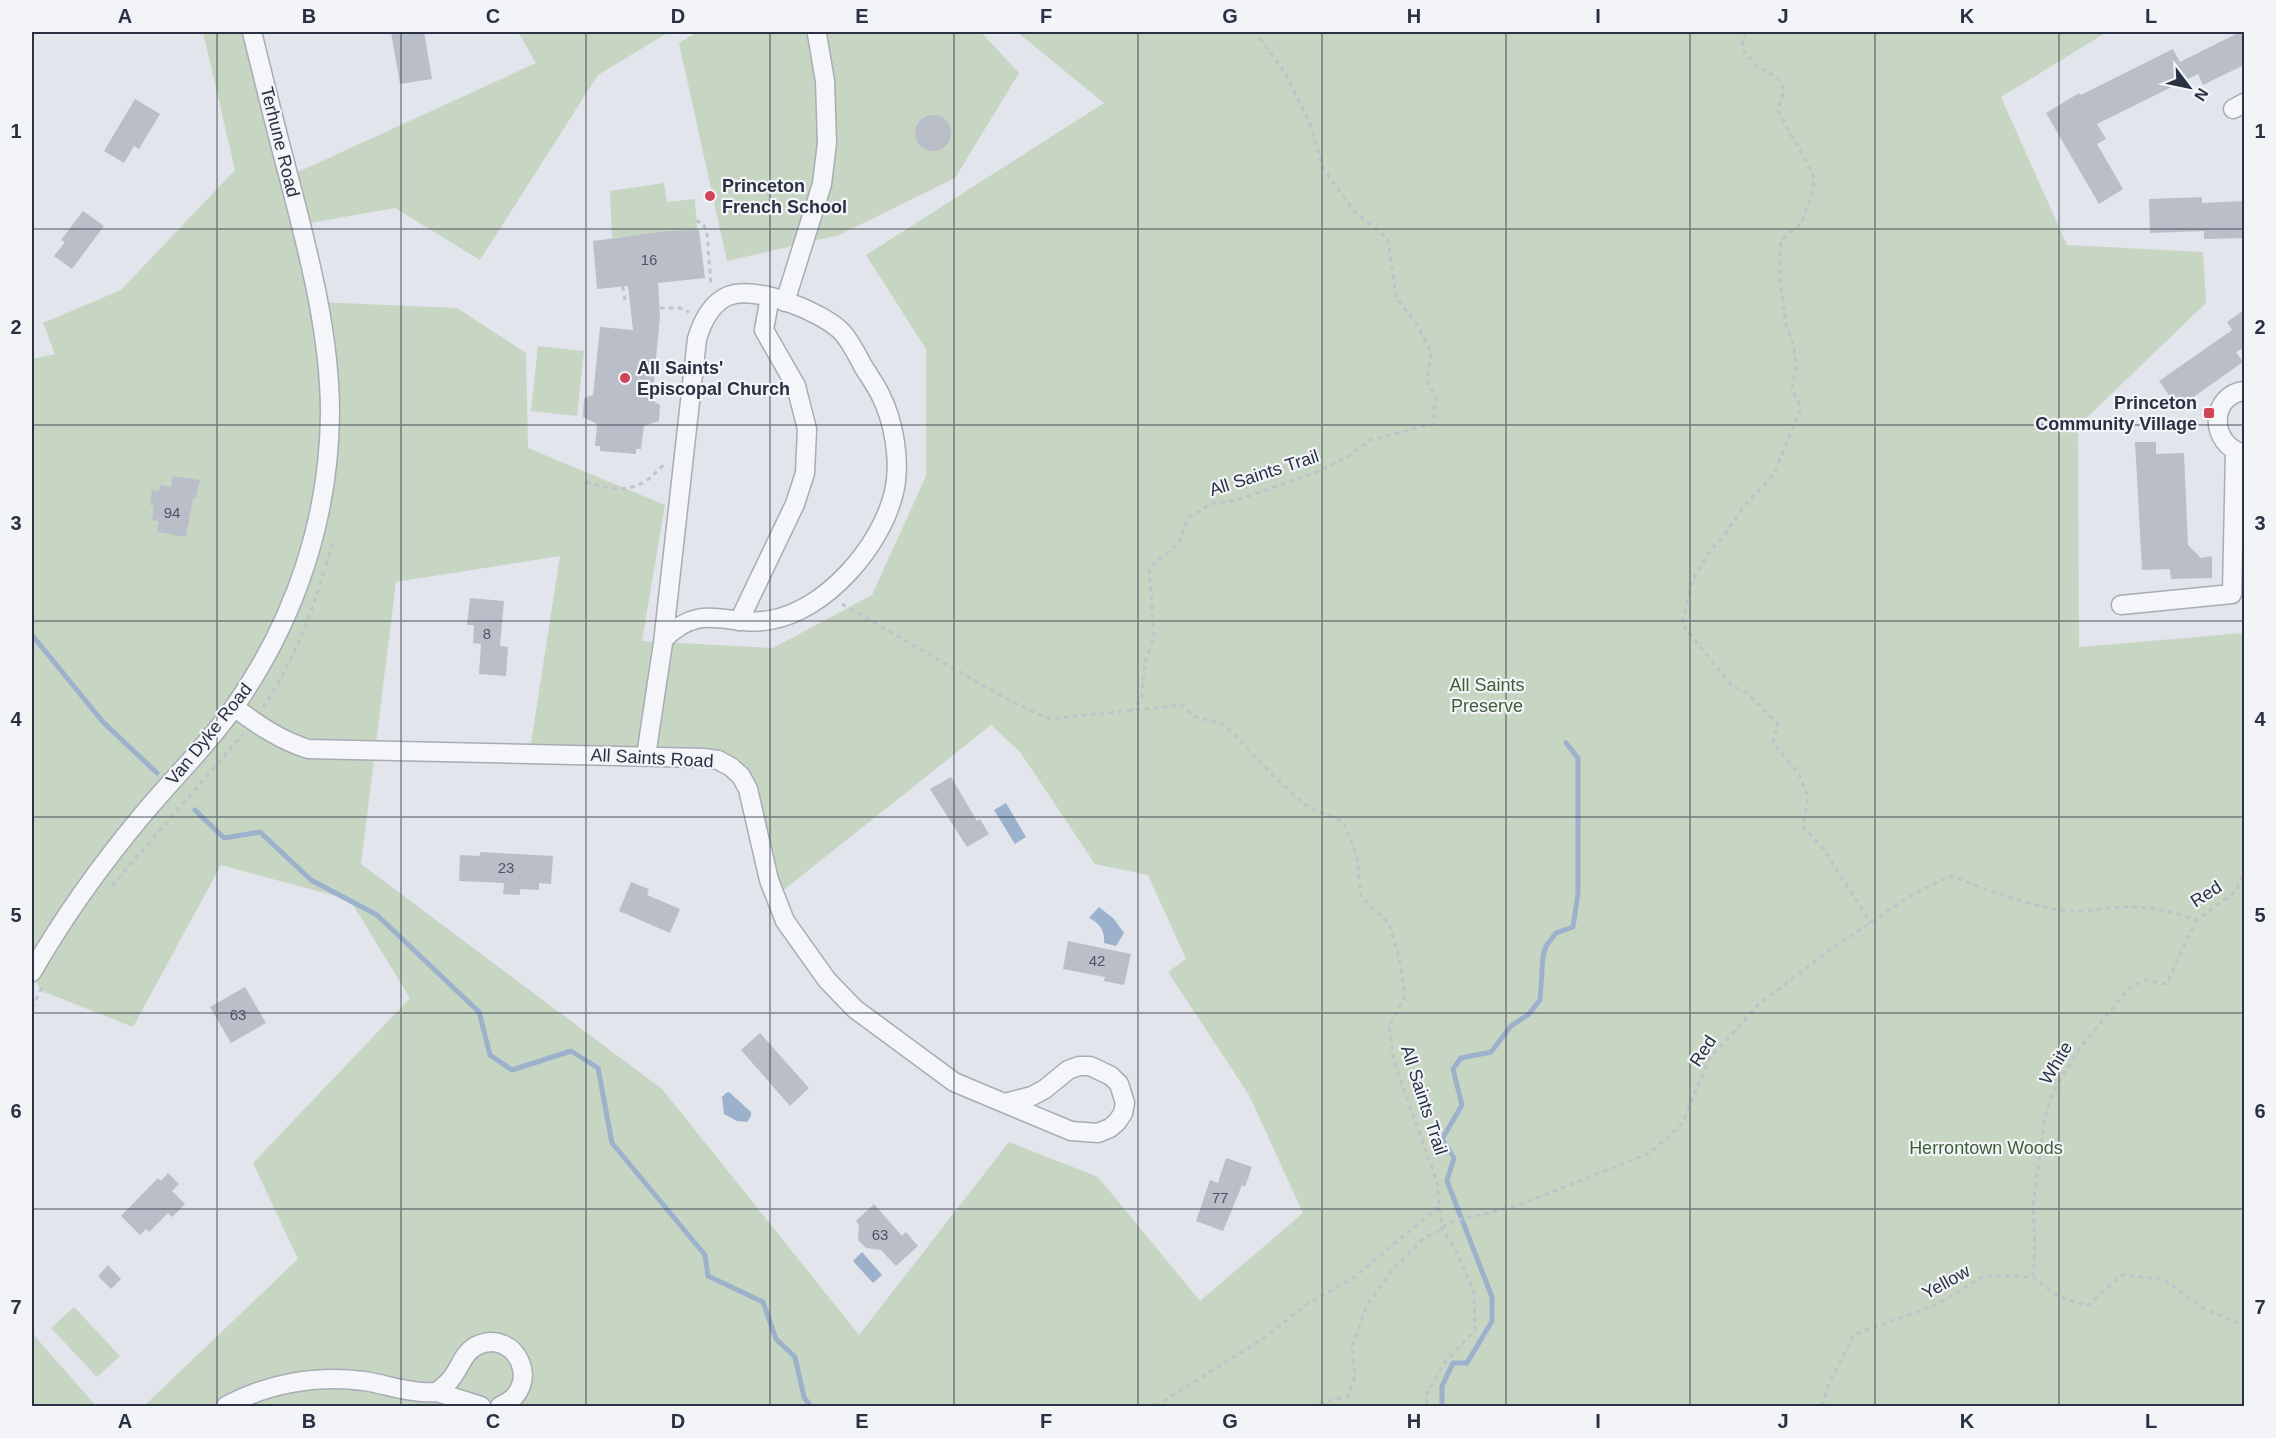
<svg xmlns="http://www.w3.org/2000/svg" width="2276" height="1438" viewBox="0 0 2276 1438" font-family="Arial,sans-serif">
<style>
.green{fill:#c7d5c3;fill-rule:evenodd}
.water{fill:#9cb2cc}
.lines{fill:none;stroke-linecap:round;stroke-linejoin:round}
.stream{stroke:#9cb2cc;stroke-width:5}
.building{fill:#b9bec8}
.minor-casing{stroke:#a7acb5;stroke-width:21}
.path{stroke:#c0c3ca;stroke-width:3;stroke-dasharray:4.5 4.5;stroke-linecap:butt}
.minor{stroke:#f5f6f9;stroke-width:18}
.grid{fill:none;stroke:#293243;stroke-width:1.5;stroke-opacity:0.55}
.poi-dot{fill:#d34357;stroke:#f2f4f8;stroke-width:2}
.labels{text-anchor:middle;stroke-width:4.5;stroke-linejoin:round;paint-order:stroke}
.number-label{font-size:15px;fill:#4d5564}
.street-label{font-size:18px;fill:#293243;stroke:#f2f4f8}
.poi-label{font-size:18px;font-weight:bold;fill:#293243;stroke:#f2f4f8;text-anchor:start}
.park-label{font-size:18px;fill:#3d5f36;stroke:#f2f4f8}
.neatline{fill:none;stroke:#293243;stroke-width:2}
.grid-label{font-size:20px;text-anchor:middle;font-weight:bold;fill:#293243}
</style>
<rect width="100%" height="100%" fill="#e2e5eb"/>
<g class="green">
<path d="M203,32H248L285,178L536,63L518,32H669L598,75L480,260L395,208L298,225L317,302L457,308L526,353L528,448L665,505L642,641L773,648L872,595L926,476V349L866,255L1104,103L1017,32H2107L2001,97L2067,245L2203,252L2206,303L2078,426L2079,647L2244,633V1406H144L298,1259L253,1163L410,998L350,900L221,865L133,1027L42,991L32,977V359L55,354L43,323L121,290L235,170ZM560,556L529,756L739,771L771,900L991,725L1020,752L1095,864L1148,875L1186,959L1168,972L1249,1095L1303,1213L1200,1301L1098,1177L1009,1142L859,1335L662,1089L361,864L396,582Z"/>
<polygon points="697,32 981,32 1019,73 955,178 839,235 727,261 679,43"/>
<polygon points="664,183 667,202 695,199 697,230 612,238 610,191"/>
<polygon points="538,346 584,351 577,416 531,411"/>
<polygon points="74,1307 120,1356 97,1377 51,1328"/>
<polygon points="32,1333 96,1406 32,1406"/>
</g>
<g class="water">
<polygon points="1006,803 1026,837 1015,844 994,810"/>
<path d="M1099,907L1114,919L1124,933L1116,946L1104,943C1105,931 1100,923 1089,918Z"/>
<polygon points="729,1092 751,1112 751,1116 747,1122 737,1121 724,1114 722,1097 726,1093"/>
<polygon points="862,1252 882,1275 873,1283 853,1261"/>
</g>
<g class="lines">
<g class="stream">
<polyline points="32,635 103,722 157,773"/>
<polyline points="195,810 224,838 260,832 311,880 377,915 479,1012 490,1055 512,1070 571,1051 598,1068 612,1143 705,1255 708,1276 763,1302 776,1339 795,1357 804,1397 810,1406"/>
<polyline points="1442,1406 1442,1386 1453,1363 1467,1363 1492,1321 1492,1297 1447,1181 1454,1158 1442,1139 1462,1105 1453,1069 1461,1058 1491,1052 1511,1026 1529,1014 1540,1000 1543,956 1546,946 1556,933 1573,927 1578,893 1578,758 1566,743"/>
</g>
</g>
<g class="building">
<polygon points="391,32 424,32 432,79 400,84"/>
<polygon points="2240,32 2244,32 2244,65 2203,85 2198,74 2097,124 2106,139 2097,144 2123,189 2099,204 2046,113 2079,93 2081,95 2173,49 2180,62"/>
<polygon points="135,99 160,114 139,149 134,146 124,163 104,151"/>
<circle cx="933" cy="133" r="18"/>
<polygon points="2202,197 2202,203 2244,201 2244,238 2204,239 2204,231 2150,233 2149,199"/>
<polygon points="83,211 104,226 72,269 54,256 65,242 61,240"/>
<polygon points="699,230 705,278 658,283 660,316 652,400 660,405 659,421 644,426 641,449 636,449 636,454 600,451 600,446 595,446 597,424 583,417 584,398 593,395 600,327 633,330 628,286 597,289 593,241 669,231"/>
<polygon points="2244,310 2244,348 2236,352 2243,362 2178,408 2159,381 2232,330 2227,322"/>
<polygon points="2135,442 2156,442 2156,454 2184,453 2188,545 2201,558 2212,556 2212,578 2171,579 2170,569 2142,570"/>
<polygon points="173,476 200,480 196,498 193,498 186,537 157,532 159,521 152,520 154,505 150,505 152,490 159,491 160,485 171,487"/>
<polygon points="470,598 504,601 500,646 508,647 506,676 479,674 481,644 473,643 474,625 467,625"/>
<polygon points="951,777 977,821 980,819 989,834 967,847 930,789"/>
<polygon points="480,852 553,856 551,884 539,883 539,890 520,889 520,895 503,894 504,883 459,881 460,855 480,856"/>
<polygon points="631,882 649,889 647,895 680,909 670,933 619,911"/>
<polygon points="1068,941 1131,954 1124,985 1104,981 1105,977 1063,969"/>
<polygon points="245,987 266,1023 231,1043 210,1007"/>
<polygon points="760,1033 809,1088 790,1106 741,1050"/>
<polygon points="1226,1158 1252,1167 1245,1187 1242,1185 1223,1231 1196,1221 1210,1180 1218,1183"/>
<polygon points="168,1173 179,1184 172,1191 185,1204 172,1217 168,1213 149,1232 146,1229 140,1235 121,1216 158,1178 161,1181"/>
<polygon points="874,1204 902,1236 906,1232 918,1246 896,1266 881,1250 866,1248 858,1240 859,1225 856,1221"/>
<polygon points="108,1265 121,1279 111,1289 98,1276"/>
</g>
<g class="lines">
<g class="minor-casing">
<g id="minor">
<polyline points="2233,109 2244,103"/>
<polyline points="785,302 822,184 827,143 825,81 817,34"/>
<path d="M2244,391C2210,395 2208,444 2244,454"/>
<polyline points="2121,605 2232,594 2235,451"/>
<polyline points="739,621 795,504 805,473 807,429 796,386 764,330 770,297"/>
<path d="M234,707C258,725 280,740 308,749L703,758L718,760L731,767L741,776L748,789L769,880L785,921L827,980L855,1009L954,1082L992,1098L1071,1131L1098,1133L1110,1128L1117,1122L1123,1113L1125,1103L1119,1084L1111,1076L1090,1066H1079L1068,1070L1045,1089L1032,1096L1005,1103"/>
<path d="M646,756L663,643L697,339C702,322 710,304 728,296C756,285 821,311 842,332C851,342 857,355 863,366C869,376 875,384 880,394C894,421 901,462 894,492C882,545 826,611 770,620C726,628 703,600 664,639"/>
<path d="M32,972C63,918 100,866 140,818C172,779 209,744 237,703C296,617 329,518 330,414C330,334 309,255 289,178C276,130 264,80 252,32"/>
<path d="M226,1406C268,1383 317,1375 364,1381C389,1385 412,1394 437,1392"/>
<path d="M481,1406L437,1392C441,1388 447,1384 451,1379C460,1368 463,1353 476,1346C516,1326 545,1388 500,1406"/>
</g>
</g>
<g class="path">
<polyline points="1745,32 1742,48 1755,65 1777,77 1784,89 1778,111 1813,174 1814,188 1801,224 1781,240 1779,274 1786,325 1794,346 1796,367 1792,388 1801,408 1774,474 1743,507 1724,536 1711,550 1692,580 1682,624 1732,686 1747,693 1778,724 1773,743 1799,774 1808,797 1803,826 1824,850 1871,923"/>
<polyline points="696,221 703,223 707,233 711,285"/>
<polyline points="625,300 623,288 628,286"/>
<polyline points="660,308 680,308 689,312"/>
<polyline points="656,364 678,366"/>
<polyline points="710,385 756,390 768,399"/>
<polyline points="653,395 672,396"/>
<path d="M586,482C606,488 627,494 647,480C654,476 658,469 665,464"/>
<polyline points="326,565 333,540"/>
<polyline points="842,604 1012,702 1050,719 1181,705 1196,717 1224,724 1278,780 1309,808 1343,821 1357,856 1361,897 1389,923 1399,958 1405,996 1389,1026 1394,1062 1437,1182 1442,1229 1457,1252 1474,1292 1475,1330 1445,1362 1426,1395 1428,1406"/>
<path d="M263,707C292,665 309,620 324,572"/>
<polyline points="1131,712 1142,696 1145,662 1154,637 1149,568 1180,542 1187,519 1210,504 1237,500 1312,474 1349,456 1370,440 1433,424 1436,398 1427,382 1431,352 1417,324 1396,298 1388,239 1354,211 1323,168 1309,121 1285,73 1255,32"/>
<polyline points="112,886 243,734"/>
<polyline points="32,1008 42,987"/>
<path d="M2033,1277L2035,1247L2033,1204L2045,1118L2050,1100L2060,1080L2079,1049L2129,988L2145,980L2166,984C2178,963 2184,941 2197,920"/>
<polyline points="1156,1406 1267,1336 1304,1306 1353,1278 1440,1206"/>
<path d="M1266,1406H1310L1348,1396L1355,1376L1352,1347L1367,1305L1394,1268L1424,1238L1442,1229L1447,1223L1519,1205L1650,1153L1682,1124L1709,1059L1759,1004L1831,949L1913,894L1951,876C1987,889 2036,910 2075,911C2091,912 2108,907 2125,907C2151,906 2172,912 2197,920L2236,891L2244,870"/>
<polyline points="1822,1406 1829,1383 1855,1334 1936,1305 1984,1276 2033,1277 2058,1296 2087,1306 2122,1275 2163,1279 2203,1308 2244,1326"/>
</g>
<use href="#minor" class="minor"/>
</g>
<path class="grid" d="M217,32V1406M401,32V1406M586,32V1406M770,32V1406M954,32V1406M1138,32V1406M1322,32V1406M1506,32V1406M1690,32V1406M1875,32V1406M2059,32V1406M32,229H2244M32,425H2244M32,621H2244M32,817H2244M32,1013H2244M32,1209H2244"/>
<g class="poi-dot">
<circle cx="710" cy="196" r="6"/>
<circle cx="625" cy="378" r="6"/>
<rect x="2203" y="407" width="12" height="12" rx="3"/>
</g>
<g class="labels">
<g class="number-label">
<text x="649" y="265">16</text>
<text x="172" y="518">94</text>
<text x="487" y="639">8</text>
<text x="506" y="873">23</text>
<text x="1097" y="966">42</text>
<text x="238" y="1020">63</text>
<text x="1220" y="1203">77</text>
<text x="880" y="1240">63</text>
</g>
<g class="street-label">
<text transform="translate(280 142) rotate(76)" y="6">Terhune Road</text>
<text transform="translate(1264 473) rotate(-18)" y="6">All Saints Trail</text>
<text transform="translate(209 734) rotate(-51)" y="6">Van Dyke Road</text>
<text transform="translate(652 758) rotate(3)" y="6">All Saints Road</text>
<text transform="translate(2206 894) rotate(-33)" y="6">Red</text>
<text transform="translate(1703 1051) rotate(-57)" y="6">Red</text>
<text transform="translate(2056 1063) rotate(-59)" y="6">White</text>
<text transform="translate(1424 1100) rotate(72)" y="6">All Saints Trail</text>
<text transform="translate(1946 1282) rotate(-29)" y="6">Yellow</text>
</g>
<g class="poi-label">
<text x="722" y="192">Princeton<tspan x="722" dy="21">French School</tspan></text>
<text x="637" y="374">All Saints'<tspan x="637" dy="21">Episcopal Church</tspan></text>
<text x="2197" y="409" text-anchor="end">Princeton<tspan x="2197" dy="21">Community Village</tspan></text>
</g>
<g class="park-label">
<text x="1487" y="691">All Saints<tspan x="1487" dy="21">Preserve</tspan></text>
<text x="1986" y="1154">Herrontown Woods</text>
</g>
</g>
<rect width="2276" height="1438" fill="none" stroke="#f2f4f8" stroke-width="66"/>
<g transform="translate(2189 87) rotate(122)" stroke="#f2f4f8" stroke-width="4.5" paint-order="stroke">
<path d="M0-4.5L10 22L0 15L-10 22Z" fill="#293243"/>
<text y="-9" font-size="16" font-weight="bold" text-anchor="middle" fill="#293243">N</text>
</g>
<rect x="33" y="33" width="2210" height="1372" class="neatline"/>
<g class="grid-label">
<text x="125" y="23">A</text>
<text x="309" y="23">B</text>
<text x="493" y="23">C</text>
<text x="678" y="23">D</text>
<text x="862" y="23">E</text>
<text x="1046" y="23">F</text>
<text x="1230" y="23">G</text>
<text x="1414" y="23">H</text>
<text x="1598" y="23">I</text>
<text x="1783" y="23">J</text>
<text x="1967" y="23">K</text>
<text x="2151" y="23">L</text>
<text x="16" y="138">1</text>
<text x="2260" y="138">1</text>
<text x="16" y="334">2</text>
<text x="2260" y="334">2</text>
<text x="16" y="530">3</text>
<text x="2260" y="530">3</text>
<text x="16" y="726">4</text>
<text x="2260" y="726">4</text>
<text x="16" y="922">5</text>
<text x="2260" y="922">5</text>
<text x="16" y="1118">6</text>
<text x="2260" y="1118">6</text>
<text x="16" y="1314">7</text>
<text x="2260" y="1314">7</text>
<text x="125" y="1428">A</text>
<text x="309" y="1428">B</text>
<text x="493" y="1428">C</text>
<text x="678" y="1428">D</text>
<text x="862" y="1428">E</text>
<text x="1046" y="1428">F</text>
<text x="1230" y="1428">G</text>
<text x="1414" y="1428">H</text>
<text x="1598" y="1428">I</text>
<text x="1783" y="1428">J</text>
<text x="1967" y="1428">K</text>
<text x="2151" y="1428">L</text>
</g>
</svg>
